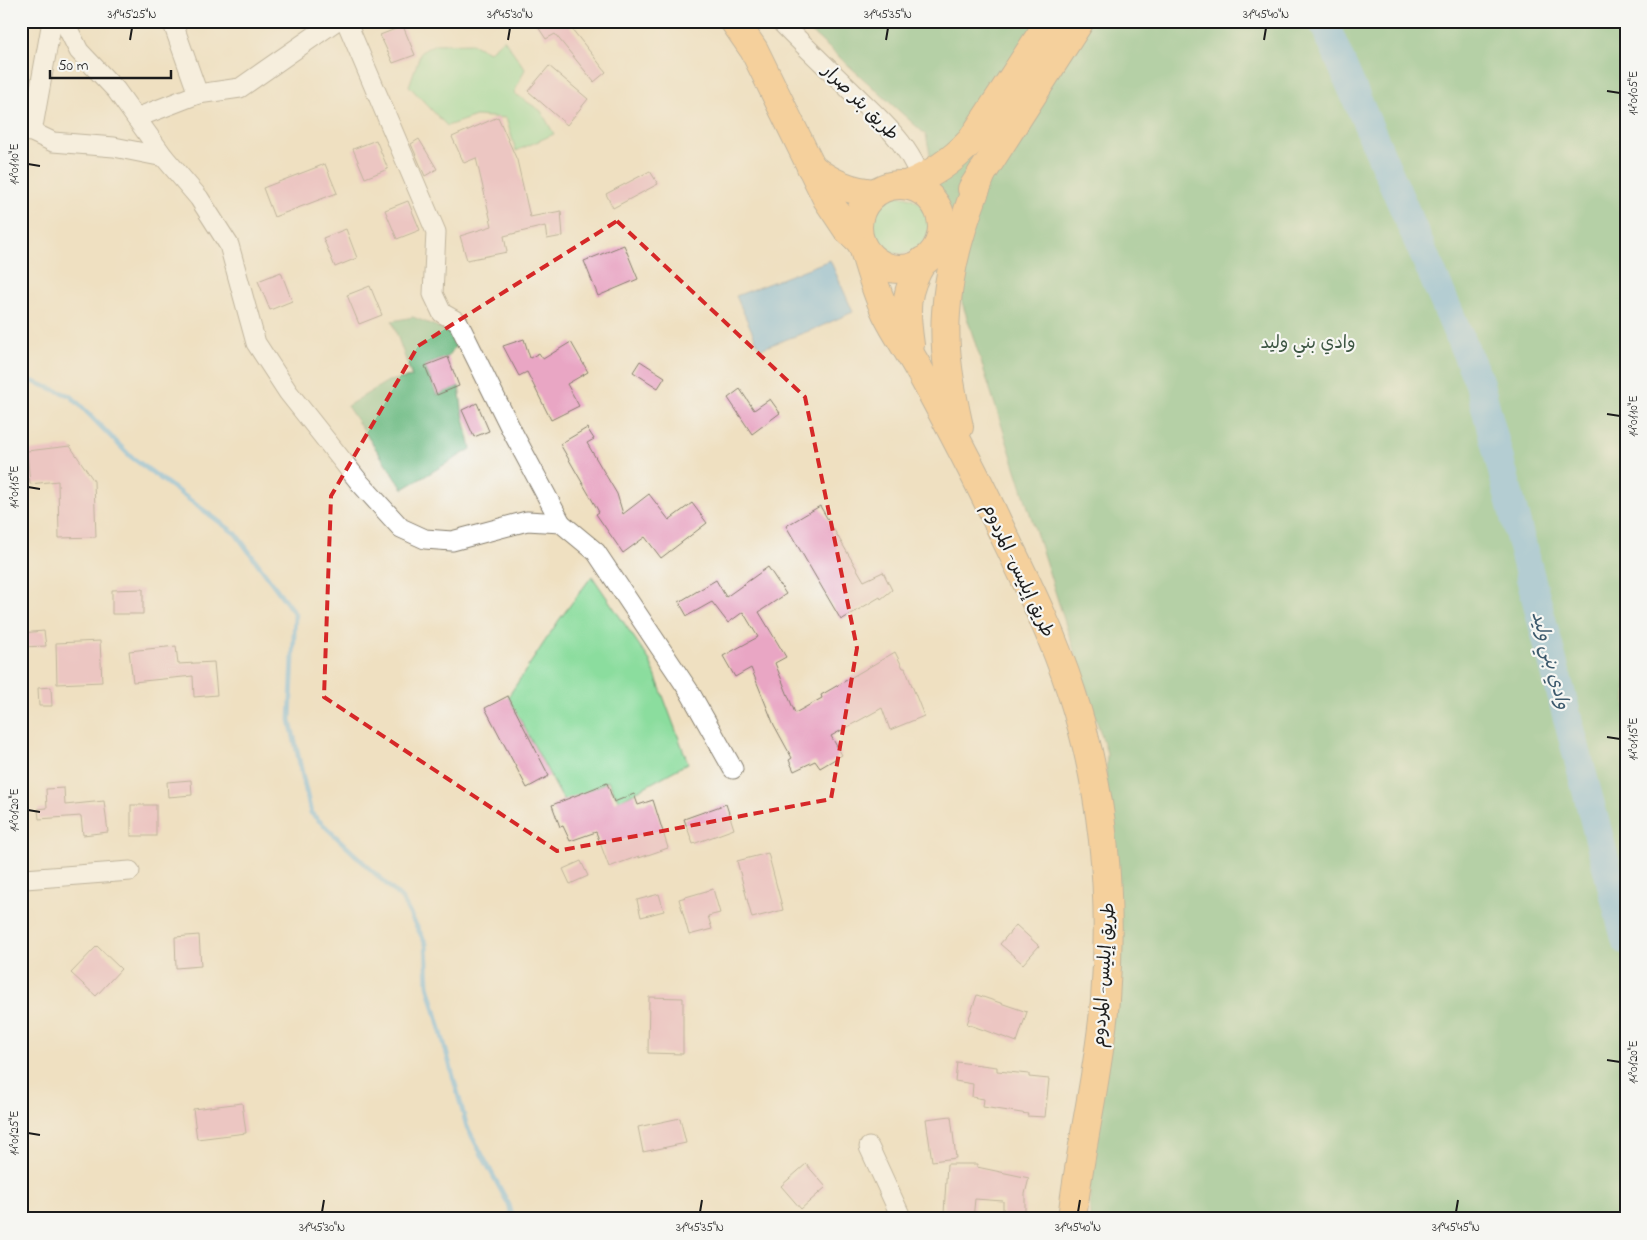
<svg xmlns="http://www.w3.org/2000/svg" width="1647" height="1240" viewBox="0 0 1647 1240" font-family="'Indie Flower','Playpen Sans Arabic',sans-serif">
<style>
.green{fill:#8bdd9e;stroke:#547c5d}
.forest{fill:#70bc85;stroke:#466c50}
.water{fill:#6eb7e6;stroke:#456a81}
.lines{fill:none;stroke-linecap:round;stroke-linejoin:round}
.stream{stroke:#6eb7e6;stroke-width:5}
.river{stroke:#6eb7e6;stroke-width:29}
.building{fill:#e9a6c4}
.minor-casing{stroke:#867e6e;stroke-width:21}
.highway-casing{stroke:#867e6e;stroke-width:30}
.minor{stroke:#fff;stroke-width:19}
.highway{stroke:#fdbc70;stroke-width:28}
.marked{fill:none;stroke:#d62828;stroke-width:4;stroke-dasharray:10 6;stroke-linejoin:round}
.ticks{fill:none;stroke:#1c1c1c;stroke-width:2}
.labels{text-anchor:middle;stroke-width:4.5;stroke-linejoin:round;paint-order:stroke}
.street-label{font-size:18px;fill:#1c1c1c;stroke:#f6f6f2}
.park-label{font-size:18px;fill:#3d5643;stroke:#f6f6f2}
.water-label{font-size:19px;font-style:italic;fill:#3d5a6d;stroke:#f6f6f2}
.neatline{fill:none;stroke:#1c1c1c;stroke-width:2}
.ticks-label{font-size:12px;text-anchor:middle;fill:#1c1c1c}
</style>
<rect width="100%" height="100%" fill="#f6f6f2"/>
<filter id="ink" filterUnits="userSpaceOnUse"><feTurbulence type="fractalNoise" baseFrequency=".02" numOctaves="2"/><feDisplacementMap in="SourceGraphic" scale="10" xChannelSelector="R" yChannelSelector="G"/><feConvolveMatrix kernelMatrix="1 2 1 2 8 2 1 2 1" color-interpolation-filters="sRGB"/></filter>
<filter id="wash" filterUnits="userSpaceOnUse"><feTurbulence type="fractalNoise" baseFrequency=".0096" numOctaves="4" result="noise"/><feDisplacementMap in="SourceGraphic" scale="20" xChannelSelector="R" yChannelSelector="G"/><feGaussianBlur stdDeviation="1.12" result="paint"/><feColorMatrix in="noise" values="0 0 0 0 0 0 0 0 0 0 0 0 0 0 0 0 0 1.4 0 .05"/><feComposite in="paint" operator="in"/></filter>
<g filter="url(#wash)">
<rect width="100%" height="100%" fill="#efe0c1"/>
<g class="green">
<polygon points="504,39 525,69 514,93 541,111 554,134 516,151 506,118 476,116 447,126 409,86 421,52 435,44 472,43 489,52"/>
<circle cx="900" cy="225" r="29"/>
<polygon points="592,576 650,661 688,763 619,801 608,781 565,803 508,697 559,620"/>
</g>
<g class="forest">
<polygon points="799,21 1626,21 1626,1219 1090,1219 1089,1132 1107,753 960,296 926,135"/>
<polygon points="413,317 455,334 459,341 448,357 425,366 437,395 459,386 462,409 471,449 403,489 347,406 388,381 412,377 392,321"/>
</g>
<polygon class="water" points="830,260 853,312 817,328 760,349 736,296"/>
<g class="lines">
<polyline class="stream" points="21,377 71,396 130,456 236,534 295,614 290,720 311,813 402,899 426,944 428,985 467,1127 509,1205 513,1219"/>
<polyline class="river" points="1323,21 1479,382 1626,940"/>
</g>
<g id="blocks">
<g class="building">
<polygon points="534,21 573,21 568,24 606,72 594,82 555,34 546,39"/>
<polygon points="403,26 415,55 393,63 380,35"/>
<polygon points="549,66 588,99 567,125 528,91"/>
<polygon points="498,117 517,160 530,217 561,211 563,236 547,239 545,226 504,236 507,252 467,260 460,236 492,226 476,158 464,163 452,137"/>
<polygon points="419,139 437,169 425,176 411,144"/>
<polygon points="376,140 388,169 365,178 353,149"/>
<polygon points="325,164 337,193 274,217 263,188"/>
<polygon points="650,171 658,184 613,208 606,194"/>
<polygon points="408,201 420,230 397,239 385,210"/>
<polygon points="346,229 357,258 335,267 323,238"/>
<polygon points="624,245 638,279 598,296 584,261"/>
<polygon points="281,272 292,301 270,310 258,281"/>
<polygon points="370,286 382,315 359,324 347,295"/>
<polygon points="524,339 530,358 539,353 543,359 571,342 588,372 567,384 579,406 551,420 527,372 519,376 503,346"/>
<polygon points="448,357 459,386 437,395 425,366"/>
<polygon points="640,361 665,377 658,388 633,372"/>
<polygon points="740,389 754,410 770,399 780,413 752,434 728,398"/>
<polygon points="477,403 489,431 474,437 462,410"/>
<polygon points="587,428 594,439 587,443 617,494 623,514 649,494 669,520 692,503 707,523 661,558 645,537 623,553 596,514 599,512 560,444"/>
<polygon points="70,446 94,481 96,537 59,538 58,481 30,484 27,451"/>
<polygon points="820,506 864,581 883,572 892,590 881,599 880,597 841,620 786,526"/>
<polygon points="768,567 786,594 759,612 786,657 775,663 795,713 822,698 821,695 895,652 903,668 905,668 924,716 890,730 882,708 831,736 842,755 820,768 815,761 794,771 789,760 792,758 774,725 751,668 735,677 723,656 758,637 743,612 728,623 712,602 687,616 679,602 716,580 726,597"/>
<polygon points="143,589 143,614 112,614 112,590"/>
<polygon points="44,631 46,646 21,647 21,633"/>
<polygon points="100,641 102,682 57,684 56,643"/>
<polygon points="176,646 178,664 214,662 217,695 194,697 193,676 133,682 129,651"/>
<polygon points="51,687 52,706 39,706 38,688"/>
<polygon points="508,696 549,776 527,788 485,708"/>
<polygon points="191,780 192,795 168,797 167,782"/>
<polygon points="607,783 614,802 634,794 638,805 653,800 668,848 639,858 639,856 609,867 596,832 570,841 563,826 560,827 552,805"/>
<polygon points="64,788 65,805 104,801 108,832 83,835 81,816 39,819 38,809 47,808 46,789"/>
<polygon points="726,804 734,829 693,844 684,819"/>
<rect x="131" y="805" width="25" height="31"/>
<polygon points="768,853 783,910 752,918 737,861"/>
<polygon points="581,861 588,876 570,884 563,869"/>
<polygon points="713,889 720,913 708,916 712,929 689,935 679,899"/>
<polygon points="659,894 664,911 641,917 637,900"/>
<polygon points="1016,925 1039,946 1023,964 1000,944"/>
<polygon points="199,935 201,966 176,968 175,937"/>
<polygon points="97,946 121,969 96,996 71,973"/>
<polygon points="977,995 1027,1012 1017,1042 967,1024"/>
<polygon points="649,997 683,998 683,1054 648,1053"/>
<polygon points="957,1062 997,1067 997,1071 1029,1074 1029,1077 1049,1079 1045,1117 1027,1116 1028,1114 983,1107 984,1099 972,1097 973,1084 955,1081"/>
<polygon points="242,1103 246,1133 197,1139 193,1109"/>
<polygon points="951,1116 956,1158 932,1161 926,1119"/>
<polygon points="680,1118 686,1143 643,1152 638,1127"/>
<polygon points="806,1164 826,1187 801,1209 781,1186"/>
<polygon points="947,1164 977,1164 977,1167 1029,1178 1025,1194 1025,1219 1003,1219 1003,1201 975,1199 973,1219 960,1219 961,1215 944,1214"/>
</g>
</g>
</g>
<g filter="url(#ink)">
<use href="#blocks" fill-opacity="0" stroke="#867e6e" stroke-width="1"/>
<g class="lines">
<g class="minor-casing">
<g id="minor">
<polyline points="64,21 79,51 116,90 164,157"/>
<polyline points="172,21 198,94"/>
<polyline points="346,21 436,232 433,294 442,313 458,322 513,433 561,523"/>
<path d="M780,21C803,45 827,67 851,91C881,120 917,150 925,194"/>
<polyline points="136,118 198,94 240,88 336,21"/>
<polyline points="21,131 32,132 53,142 114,147 164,157 199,198 229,245 256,343 288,392 360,483 401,528 425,539 452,541 527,521 561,523 596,552 689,691 733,769"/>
<polyline points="32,132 52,21"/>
<polyline points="21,874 25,879 130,871"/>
<polyline points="869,1147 902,1219"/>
</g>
</g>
<g class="highway-casing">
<g id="highway">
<polyline points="734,21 754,50 827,199 847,229 860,241"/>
<path d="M811,167C830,183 850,191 874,193"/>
<path d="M906,185C932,175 952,161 971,141L1050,21"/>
<circle cx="900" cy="227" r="42"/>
<polyline points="972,189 1080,21"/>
<path d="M864,250C870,271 876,292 886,313C896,334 911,354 922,375C948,423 974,471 997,521C1024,577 1052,632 1071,691C1104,791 1113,895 1105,1000C1099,1074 1080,1146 1072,1219"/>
<path d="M910,345C905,311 904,291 923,261"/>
<path d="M959,427C951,391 943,351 946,313C949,264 964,218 982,173"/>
</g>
</g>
<use href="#minor" class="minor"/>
<use href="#highway" class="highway"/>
</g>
</g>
<path d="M0 0H1647V1240H0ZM617,221L805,397L857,648L831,799L557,851L324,697L331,496L418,346Z" fill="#efe0c1" fill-opacity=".55" fill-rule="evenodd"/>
<path class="marked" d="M617,221L805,397L857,648L831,799L557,851L324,697L331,496L418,346Z"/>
<path class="ticks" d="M130,40L132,28M508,40L510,28M886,40L888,28M1264,40L1266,28M1607,91L1620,93M28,164L40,166M1607,414L1620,416M28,487L40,489M1607,737L1620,739M28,810L40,812M1607,1060L1620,1062M28,1133L40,1135M322,1212L324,1200M700,1212L702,1200M1078,1212L1080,1200M1456,1212L1458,1200"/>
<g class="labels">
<g class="street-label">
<text transform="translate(861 102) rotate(45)" y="6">طريق بئر صرار</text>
<text transform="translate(1019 570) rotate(65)" y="6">طريق إيليس- المردوم</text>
<text transform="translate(1103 975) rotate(-86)" y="6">طريق إيليس- المردوم</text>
</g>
<g class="park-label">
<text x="1308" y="348">وادي بني وليد</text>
</g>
<g class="water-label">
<text transform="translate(1552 660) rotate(75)" y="7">وادي بني وليد</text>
</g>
</g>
<rect width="1647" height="1240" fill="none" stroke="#f6f6f2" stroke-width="55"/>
<path d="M50 70v8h121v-8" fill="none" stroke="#1c1c1c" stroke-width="2.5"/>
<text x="58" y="70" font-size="15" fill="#1c1c1c" stroke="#f6f6f2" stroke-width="4" paint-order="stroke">50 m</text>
<rect x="28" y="28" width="1592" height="1184" class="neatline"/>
<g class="ticks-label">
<text x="132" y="18">31°45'25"N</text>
<text x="510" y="18">31°45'30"N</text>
<text x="888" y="18">31°45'35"N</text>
<text x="1266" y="18">31°45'40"N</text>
<text transform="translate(1633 93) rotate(-90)" y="4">14°01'05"E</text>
<text transform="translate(14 164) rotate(-90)" y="4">14°01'10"E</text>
<text transform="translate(1633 416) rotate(-90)" y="4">14°01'10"E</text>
<text transform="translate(14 487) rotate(-90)" y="4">14°01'15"E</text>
<text transform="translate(1633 739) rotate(-90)" y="4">14°01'15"E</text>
<text transform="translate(14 810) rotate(-90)" y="4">14°01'20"E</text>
<text transform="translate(1633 1062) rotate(-90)" y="4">14°01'20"E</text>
<text transform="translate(14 1133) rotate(-90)" y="4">14°01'25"E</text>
<text x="322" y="1231">31°45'30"N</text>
<text x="700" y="1231">31°45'35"N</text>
<text x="1078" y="1231">31°45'40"N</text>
<text x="1456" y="1231">31°45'45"N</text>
</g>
</svg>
